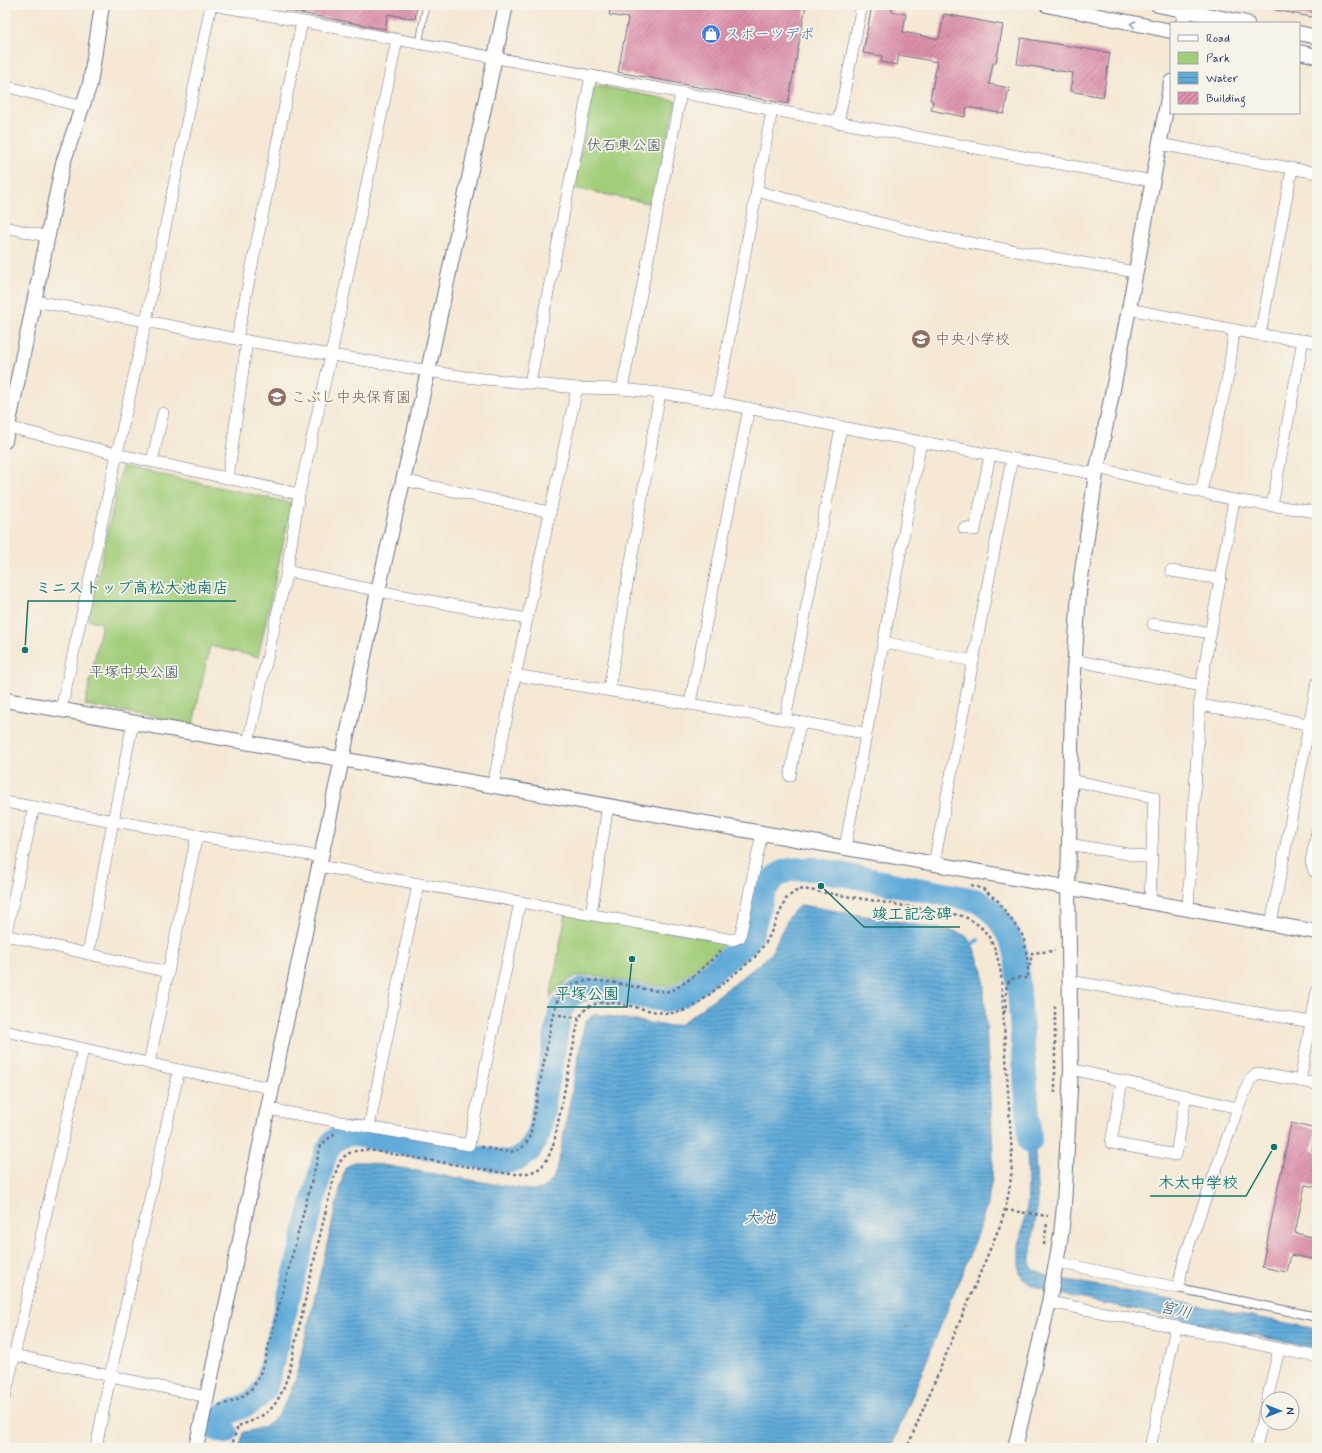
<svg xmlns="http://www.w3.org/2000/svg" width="1322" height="1453" viewBox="0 0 1322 1453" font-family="Mynerve,'Klee One',sans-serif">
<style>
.green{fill:#a2ce7a;stroke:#5e7e6c}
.water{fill:url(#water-rules);stroke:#3e6d9c}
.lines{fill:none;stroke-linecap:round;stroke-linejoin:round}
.stream{stroke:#61abd9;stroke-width:4}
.river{stroke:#61abd9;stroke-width:24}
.building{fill:url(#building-hatch)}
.service-casing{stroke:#677087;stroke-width:7}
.pedestrian-casing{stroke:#677087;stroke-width:10}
.minor-casing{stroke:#677087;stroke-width:12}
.tertiary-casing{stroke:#677087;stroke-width:16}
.path{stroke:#677087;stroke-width:2.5;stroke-dasharray:3 3;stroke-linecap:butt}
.service{stroke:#fff;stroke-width:5.5}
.pedestrian{stroke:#fff;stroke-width:8}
.minor{stroke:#fff;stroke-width:11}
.tertiary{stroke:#fff;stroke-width:14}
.oneway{stroke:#8d97ae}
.labels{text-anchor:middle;stroke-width:3.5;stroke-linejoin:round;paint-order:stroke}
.shop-label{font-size:15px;fill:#366cbe;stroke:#f7f3e8;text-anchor:start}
.park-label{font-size:15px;fill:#3d5765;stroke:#f7f3e8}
.education-label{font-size:15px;fill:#785e54;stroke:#f7f3e8;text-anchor:start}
.water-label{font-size:16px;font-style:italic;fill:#305483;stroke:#f7f3e8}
.leader{fill:none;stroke:#0f766e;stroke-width:1.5}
.callout-dot{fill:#0f766e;stroke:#f7f3e8;stroke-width:1.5}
.callout-label{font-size:16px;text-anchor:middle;font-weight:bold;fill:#0f766e;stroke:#f7f3e8;stroke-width:3.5;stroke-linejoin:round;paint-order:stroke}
</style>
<defs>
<pattern id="water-rules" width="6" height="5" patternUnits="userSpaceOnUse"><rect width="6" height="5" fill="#61abd9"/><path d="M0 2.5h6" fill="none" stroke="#4f8cb3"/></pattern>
<pattern id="building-hatch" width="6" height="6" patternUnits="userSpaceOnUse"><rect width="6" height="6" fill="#dd8fab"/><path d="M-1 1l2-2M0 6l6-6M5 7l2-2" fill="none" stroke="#b2758e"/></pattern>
</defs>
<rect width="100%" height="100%" fill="#f7f3e8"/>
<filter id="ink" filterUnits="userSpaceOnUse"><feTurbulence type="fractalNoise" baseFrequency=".025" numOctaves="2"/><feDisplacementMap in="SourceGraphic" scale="8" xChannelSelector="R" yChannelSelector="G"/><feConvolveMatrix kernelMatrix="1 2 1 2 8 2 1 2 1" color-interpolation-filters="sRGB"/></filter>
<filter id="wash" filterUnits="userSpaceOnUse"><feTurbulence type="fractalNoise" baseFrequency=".012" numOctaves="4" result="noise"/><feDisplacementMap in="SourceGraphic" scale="16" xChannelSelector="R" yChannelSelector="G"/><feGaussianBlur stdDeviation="0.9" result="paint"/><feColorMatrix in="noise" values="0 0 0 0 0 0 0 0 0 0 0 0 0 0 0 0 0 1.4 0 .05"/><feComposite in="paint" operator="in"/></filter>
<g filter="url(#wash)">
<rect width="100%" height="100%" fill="#f5e8d4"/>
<g class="green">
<polygon points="595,85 676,101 653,204 573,188"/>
<polygon points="122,466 292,503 258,657 210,646 193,724 85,705 102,623 88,620"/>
<path d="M566,913L728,942L676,983L670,986H661C645,984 629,981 613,979C602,977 590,974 579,976C566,979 557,988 550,998Z"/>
</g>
<g class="water">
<path d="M802,905L957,932L966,936L972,944L983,971L993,1150L992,1180L986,1208L978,1234L891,1448H240L243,1432C277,1428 283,1409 295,1381L345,1168L354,1162H365L529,1190L542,1189L553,1179L558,1165L585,1022L595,1014L668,1026L681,1024L761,963C764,960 768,957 770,954C779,941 787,911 802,905Z"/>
<path d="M1024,1109H1032L1038,1202L1030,1259C1030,1261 1030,1263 1031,1265C1035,1276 1063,1279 1074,1281L1317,1329V1349L1178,1318L1068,1296L1033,1286L1023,1279L1019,1269V1245L1027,1207L1028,1191L1027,1151Z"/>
</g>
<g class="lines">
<g class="stream">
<polyline points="994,928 1000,924"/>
<polyline points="972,944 978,940"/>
</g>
<path class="river" d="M226,1432L216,1429L220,1416C239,1408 255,1405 266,1387L323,1162C329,1145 331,1138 350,1134L505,1162C527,1158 530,1152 539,1133L560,1012L569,996L583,989L599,990L663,1000L673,999L684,994L745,945C762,922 754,883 786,871C794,868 805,869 814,869L975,900C981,903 988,907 993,912C1002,923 1012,940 1016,953L1030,1141"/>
</g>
<g id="blocks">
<g class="building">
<polygon points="284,5 417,5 415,19 388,14 385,29 284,10"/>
<polygon points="611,5 806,5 788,104 618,72 628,18 609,15"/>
<polygon points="872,5 892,8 892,12 906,14 903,32 939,39 944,14 1003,25 996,63 993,63 989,84 1009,88 1004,114 967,107 965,117 931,110 933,101 930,100 937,62 899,55 897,65 881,62 882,56 863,53"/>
<polygon points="1276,5 1317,5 1317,18 1275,10"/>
<polygon points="1021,38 1110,53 1103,97 1070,91 1073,73 1017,64"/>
<polygon points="1291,1123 1316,1129 1312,1150 1317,1152 1317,1187 1305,1185 1295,1233 1317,1238 1317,1260 1291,1255 1287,1272 1262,1267"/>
</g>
</g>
</g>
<g filter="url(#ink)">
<use href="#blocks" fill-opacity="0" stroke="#677087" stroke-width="1"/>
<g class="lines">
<g class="service-casing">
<polyline id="service" points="419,44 426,5"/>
</g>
<g class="pedestrian-casing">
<polyline id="pedestrian" points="1178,1288 1317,1317"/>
</g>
<g class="minor-casing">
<g id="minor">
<polyline points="214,5 1152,181"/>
<polyline points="5,86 83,107"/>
<polyline points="838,123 862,5"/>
<polyline points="1159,144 1317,173"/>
<polyline points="756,191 931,236 1135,272"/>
<polyline points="5,227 49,237"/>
<polyline points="34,301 146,321 247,341 465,377 577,388 622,389 660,393 717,402 841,427 1096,474"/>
<polyline points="1129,309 1260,335 1317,342"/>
<polyline points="1260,335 1292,169"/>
<polyline points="237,339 302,22"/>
<polyline points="530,383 591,76"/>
<polyline points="622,389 681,93"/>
<polyline points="717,402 772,110"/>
<polyline points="8,427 117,454 299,494"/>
<polyline points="152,461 163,413"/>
<polyline points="1097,468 1234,500 1317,512"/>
<polyline points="228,478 247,341"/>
<polyline points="403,480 550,512"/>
<polyline points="1201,492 1229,372 1234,330"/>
<polyline points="1272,506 1303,340"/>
<polyline points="964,528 975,530 990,455"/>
<polyline points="287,571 378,591 527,619"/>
<polyline points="1171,571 1221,579"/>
<polyline points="1153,624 1211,633"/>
<polyline points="883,642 973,661"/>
<polyline points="1074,660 1201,686"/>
<polyline points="515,675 865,733"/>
<polyline points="609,689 660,393"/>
<polyline points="690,703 749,408"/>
<polyline points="1199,705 1273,717 1317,726"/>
<polyline points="61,710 146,321 211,5"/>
<polyline points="785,720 841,427"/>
<polyline points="248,742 287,571 299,494 331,355 397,40"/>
<polyline points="790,776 800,723"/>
<polyline points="1070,780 1154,797 1150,902"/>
<polyline points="493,785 527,619 577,388"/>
<polyline points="5,802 321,857"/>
<polyline points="1317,831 1311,862 1314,871 1317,871"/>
<polyline points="1069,844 1151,858"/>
<polyline points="845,847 921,442"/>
<polyline points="934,863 1012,459"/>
<polyline points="319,866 733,940 740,937 762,833"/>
<polyline points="1188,909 1201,686 1234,500"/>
<polyline points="591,914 608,805"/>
<polyline points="1271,924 1317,683"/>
<polyline points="5,935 168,972"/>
<polyline points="5,937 34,807"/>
<polyline points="88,954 113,821 133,722"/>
<polyline points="1070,981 1317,1023"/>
<polyline points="5,1031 179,1070 272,1088"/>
<polyline points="149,1063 197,835"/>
<polyline points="1071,1069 1238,1108"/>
<polyline points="1122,1081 1111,1143 1176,1155 1186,1096"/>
<polyline points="1300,1081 1317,991"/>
<polyline points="268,1109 469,1145 520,902"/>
<polyline points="369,1127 418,884"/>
<polyline points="1056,1262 1178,1288 1184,1259 1238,1108 1250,1080 1258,1073 1317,1084"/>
<polyline points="1049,1302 1176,1327 1317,1357"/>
<polyline points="5,1353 207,1397"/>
<polyline points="5,1397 83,1049"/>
<polyline points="96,1448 110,1376 179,1070"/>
<polyline points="1150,1448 1176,1327"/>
<polyline points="1256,1448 1279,1349"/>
</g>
</g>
<g class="tertiary-casing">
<g id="tertiary">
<polyline points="1047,5 1171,31"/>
<polyline points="1158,5 1247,23"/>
<polyline points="1183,23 1187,5"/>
<polyline points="1299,33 1317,37"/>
<polyline points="1299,52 1317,56"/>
<polyline points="5,441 63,163 90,84 102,5"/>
<polyline points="5,700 762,833 1317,932"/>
<polyline points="196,1448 321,857 378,591 428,371 506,5"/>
<polyline points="1015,1448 1049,1302 1061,1235 1064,1206 1071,1069 1068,887 1072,703 1079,592 1096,474 1129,309 1171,82"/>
</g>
</g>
<g class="path">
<polyline points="971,885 983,889 998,901 1022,935 1025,943 1028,965"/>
<path d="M1004,1013C1009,1003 1001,980 1015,978C1019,977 1024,978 1028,978V965H1030L1032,953L1055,951"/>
<polyline points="553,1014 579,1018"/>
<polyline points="1055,1093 1055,1006"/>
<path d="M481,1147C501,1150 520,1160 530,1136L553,1014C556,1005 558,996 565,990C582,972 623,985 645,989C652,990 661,992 669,991C684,987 710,961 722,950"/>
<polyline points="1005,1210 1048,1216"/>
<polyline points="1044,1245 1047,1222"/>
<path d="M219,1406C250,1395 254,1392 265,1360L321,1145L335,1133"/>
<path d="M231,1448L238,1426C250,1422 266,1416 274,1405C289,1386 293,1350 299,1327C310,1278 321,1230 333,1181C340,1159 342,1150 369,1150L510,1174C541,1175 547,1166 555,1138L579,1018C582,1014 584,1010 587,1008C608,993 648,1015 673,1013C682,1012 691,1008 699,1003L754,958L767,941L786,899L794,892L803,889L959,915C989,925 996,946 1001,974L1012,1157C1012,1179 1008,1201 1001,1223L907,1448"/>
</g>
<use href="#service" class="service"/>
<use href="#pedestrian" class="pedestrian"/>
<use href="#minor" class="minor"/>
<use href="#tertiary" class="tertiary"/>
</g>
<defs><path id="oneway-chevron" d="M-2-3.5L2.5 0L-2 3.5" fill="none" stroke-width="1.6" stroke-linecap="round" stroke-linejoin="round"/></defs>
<use class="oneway" href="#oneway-chevron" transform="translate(1133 24) rotate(-168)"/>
</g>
<defs>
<g id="shop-disc" transform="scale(1)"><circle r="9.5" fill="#3f7fe0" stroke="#f7f3e8"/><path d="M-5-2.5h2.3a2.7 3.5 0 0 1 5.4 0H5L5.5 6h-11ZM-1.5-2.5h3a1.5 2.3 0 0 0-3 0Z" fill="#fff"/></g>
<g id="school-disc" transform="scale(1)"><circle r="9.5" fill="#8d6e63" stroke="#f7f3e8"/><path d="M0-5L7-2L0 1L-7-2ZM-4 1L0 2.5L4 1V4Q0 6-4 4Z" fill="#fff"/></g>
</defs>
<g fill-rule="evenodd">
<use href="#shop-disc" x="711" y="34"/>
<use href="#school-disc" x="921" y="339"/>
<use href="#school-disc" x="277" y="397"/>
</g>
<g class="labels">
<g class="shop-label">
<text x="725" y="39">スポーツデポ</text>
</g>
<g class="park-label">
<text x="624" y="150">伏石東公園</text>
<text x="134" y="677">平塚中央公園</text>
</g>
<g class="education-label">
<text x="935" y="344">中央小学校</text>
<text x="291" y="402">こぶし中央保育園</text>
</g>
<g class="water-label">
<text x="760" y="1223">大池</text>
<text transform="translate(1176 1309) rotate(13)" y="6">宮川</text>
</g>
</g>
<path class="leader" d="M25 650L28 601H236M821 886L864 927H960M632 959L627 1007H547M1274 1147L1246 1196H1150"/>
<g class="callout-dot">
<circle cx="25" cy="650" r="4"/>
<circle cx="821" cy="886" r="4"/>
<circle cx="632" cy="959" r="4"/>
<circle cx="1274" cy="1147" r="4"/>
</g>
<g class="callout-label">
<text x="132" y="593">ミニストップ高松大池南店</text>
<text x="912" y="919">竣工記念碑</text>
<text x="587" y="999">平塚公園</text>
<text x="1198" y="1188">木太中学校</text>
</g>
<rect width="1322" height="1453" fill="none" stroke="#f7f3e8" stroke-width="20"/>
<rect x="1170" y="22" width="130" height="92" fill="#f7f3e8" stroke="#9fa5b1"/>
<rect x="1178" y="35" width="20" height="6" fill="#ffffff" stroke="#9fa5b1"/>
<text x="1206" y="42" font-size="12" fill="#1b2f5e">Road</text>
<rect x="1178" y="52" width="20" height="12" fill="#a2ce7a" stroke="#9fa5b1"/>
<text x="1206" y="62" font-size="12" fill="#1b2f5e">Park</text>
<rect x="1178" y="72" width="20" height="12" fill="url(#water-rules)" stroke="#9fa5b1"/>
<text x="1206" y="82" font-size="12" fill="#1b2f5e">Water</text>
<rect x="1178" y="92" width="20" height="12" fill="url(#building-hatch)" stroke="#9fa5b1"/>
<text x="1206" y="102" font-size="12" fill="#1b2f5e">Building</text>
<g transform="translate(1280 1411) rotate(90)"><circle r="19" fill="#f7f3e8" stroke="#9fa5b1"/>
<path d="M0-3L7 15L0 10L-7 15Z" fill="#1f6fb2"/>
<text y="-6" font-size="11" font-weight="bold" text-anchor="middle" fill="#1b2f5e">N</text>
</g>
</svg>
